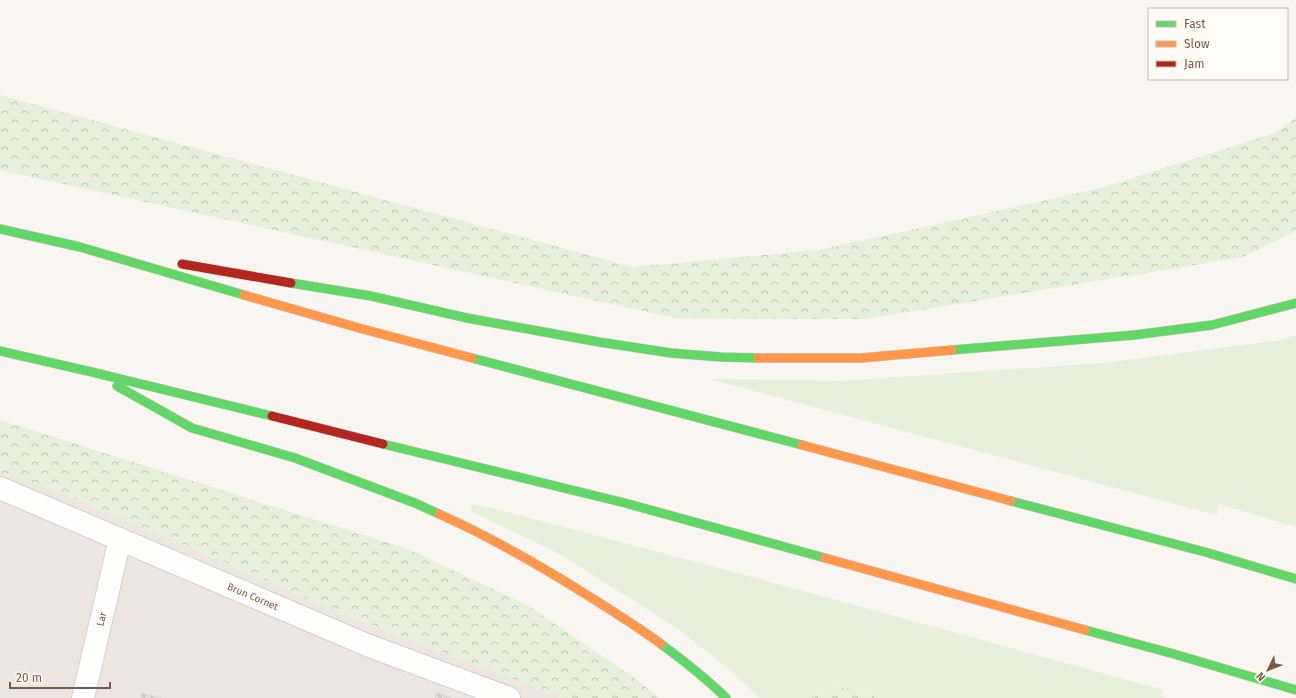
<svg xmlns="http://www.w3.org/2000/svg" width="1296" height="698" viewBox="0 0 1296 698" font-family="'Fira Sans',sans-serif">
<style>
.industrial{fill:#ede5e0}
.green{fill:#e7f0db}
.forest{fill:url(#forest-crowns)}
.building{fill:url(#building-cross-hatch);stroke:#e2d8d2}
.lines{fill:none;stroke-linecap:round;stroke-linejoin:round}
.street-casing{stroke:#d7d1cb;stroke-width:24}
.fast-casing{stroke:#dad1cc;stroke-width:10}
.slow-casing{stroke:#dad1cc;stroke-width:10}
.jam-casing{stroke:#dad1cc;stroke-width:10}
.street{stroke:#fefefd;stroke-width:22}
.fast{stroke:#63d668;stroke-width:9}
.slow{stroke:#ff974d;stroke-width:9}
.jam{stroke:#b3261e;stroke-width:9}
.labels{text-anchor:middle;stroke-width:3;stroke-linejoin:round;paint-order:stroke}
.street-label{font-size:10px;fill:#7a5c4d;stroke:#fffaf3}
</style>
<defs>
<pattern id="forest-crowns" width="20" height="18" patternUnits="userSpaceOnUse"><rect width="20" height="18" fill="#e7f0db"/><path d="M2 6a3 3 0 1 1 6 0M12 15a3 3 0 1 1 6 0" fill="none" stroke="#c0c6b4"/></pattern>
<pattern id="building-cross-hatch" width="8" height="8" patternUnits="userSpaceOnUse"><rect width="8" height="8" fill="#e6ded7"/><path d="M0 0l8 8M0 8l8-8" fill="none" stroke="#bfb7b1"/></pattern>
</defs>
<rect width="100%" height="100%" fill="#f9f5f0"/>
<polygon class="industrial" points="0,473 56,490 344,614 562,698 0,698"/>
<g class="green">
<polygon points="1296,335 1296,527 1219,504 1216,515 710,379 841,381 1103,363 1281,340"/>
<polygon points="471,504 488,507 745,575 1163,690 1161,696 1166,698 877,698 866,691 835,687 811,698 760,698 728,668 674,626 556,552 472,512"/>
</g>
<g class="forest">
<polygon points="0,95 632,267 819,250 1101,188 1275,133 1296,118 1296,231 1243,257 866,319 675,318 0,170"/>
<polygon points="0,420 408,549 529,606 640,682 658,698 562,698 344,614 56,490 0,473"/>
<polygon points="835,687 866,691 877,698 811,698"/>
</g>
<g class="building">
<polygon points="142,693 161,698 141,698"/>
<polygon points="437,693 451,698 435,698"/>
</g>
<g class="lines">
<g class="street-casing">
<g id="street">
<polyline points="0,488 367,645 509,698"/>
<polyline points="83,698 120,539"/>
</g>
</g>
<g class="fast-casing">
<g id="fast">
<polyline points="0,229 80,247 244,295"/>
<polyline points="291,283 371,296 467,318 599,342 671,353 721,357 758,358"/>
<polyline points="952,350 1134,335 1212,325 1296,303"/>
<polyline points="0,351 92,372 272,416"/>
<polyline points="472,358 802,445"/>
<polyline points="117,386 192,428 295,458 415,503 439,514"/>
<polyline points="383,444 625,503 825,558"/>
<polyline points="1011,501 1205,552 1296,579"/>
<polyline points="1085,630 1174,654 1296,690"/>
<path d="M661,644C684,661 706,678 726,698"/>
</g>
</g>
<g class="slow-casing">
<g id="slow">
<polyline points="244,295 359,328 472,358"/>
<polyline points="758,358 861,358 952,350"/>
<polyline points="802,445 1011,501"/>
<path d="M439,514C491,537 539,565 587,595C612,611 637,626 661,644"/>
<polyline points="825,558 1085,630"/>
</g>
</g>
<g class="jam-casing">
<g id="jam">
<polyline points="182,264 291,283"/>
<polyline points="272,416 383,444"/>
</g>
</g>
<use href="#street" class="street"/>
<use href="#fast" class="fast"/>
<use href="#slow" class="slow"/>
<use href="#jam" class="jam"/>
</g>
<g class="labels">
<g class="street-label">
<text transform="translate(253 596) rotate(23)" y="4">Brun Cornet</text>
<text transform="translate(101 619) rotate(-77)" y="4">Lar</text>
</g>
</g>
<rect x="1148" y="8" width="140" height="72" fill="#fffaf3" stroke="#cabbb1"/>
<rect x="1156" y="21" width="20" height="6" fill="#63d668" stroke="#cabbb1"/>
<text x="1184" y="28" font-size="12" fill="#7a5c4d">Fast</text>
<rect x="1156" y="41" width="20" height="6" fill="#ff974d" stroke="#cabbb1"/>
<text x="1184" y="48" font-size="12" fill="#7a5c4d">Slow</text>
<rect x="1156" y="61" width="20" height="6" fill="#b3261e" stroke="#cabbb1"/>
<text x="1184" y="68" font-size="12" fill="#7a5c4d">Jam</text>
<g transform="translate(1268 670) rotate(227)" stroke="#fffaf3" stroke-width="3" paint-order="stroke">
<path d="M0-3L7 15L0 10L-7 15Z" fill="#7a5c4d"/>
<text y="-6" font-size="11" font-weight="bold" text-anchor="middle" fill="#7a5c4d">N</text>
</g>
<path d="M10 682v6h100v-6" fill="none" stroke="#7a5c4d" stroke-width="2"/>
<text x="16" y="682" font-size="12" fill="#7a5c4d" stroke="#fffaf3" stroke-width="3" paint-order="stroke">20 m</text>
</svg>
